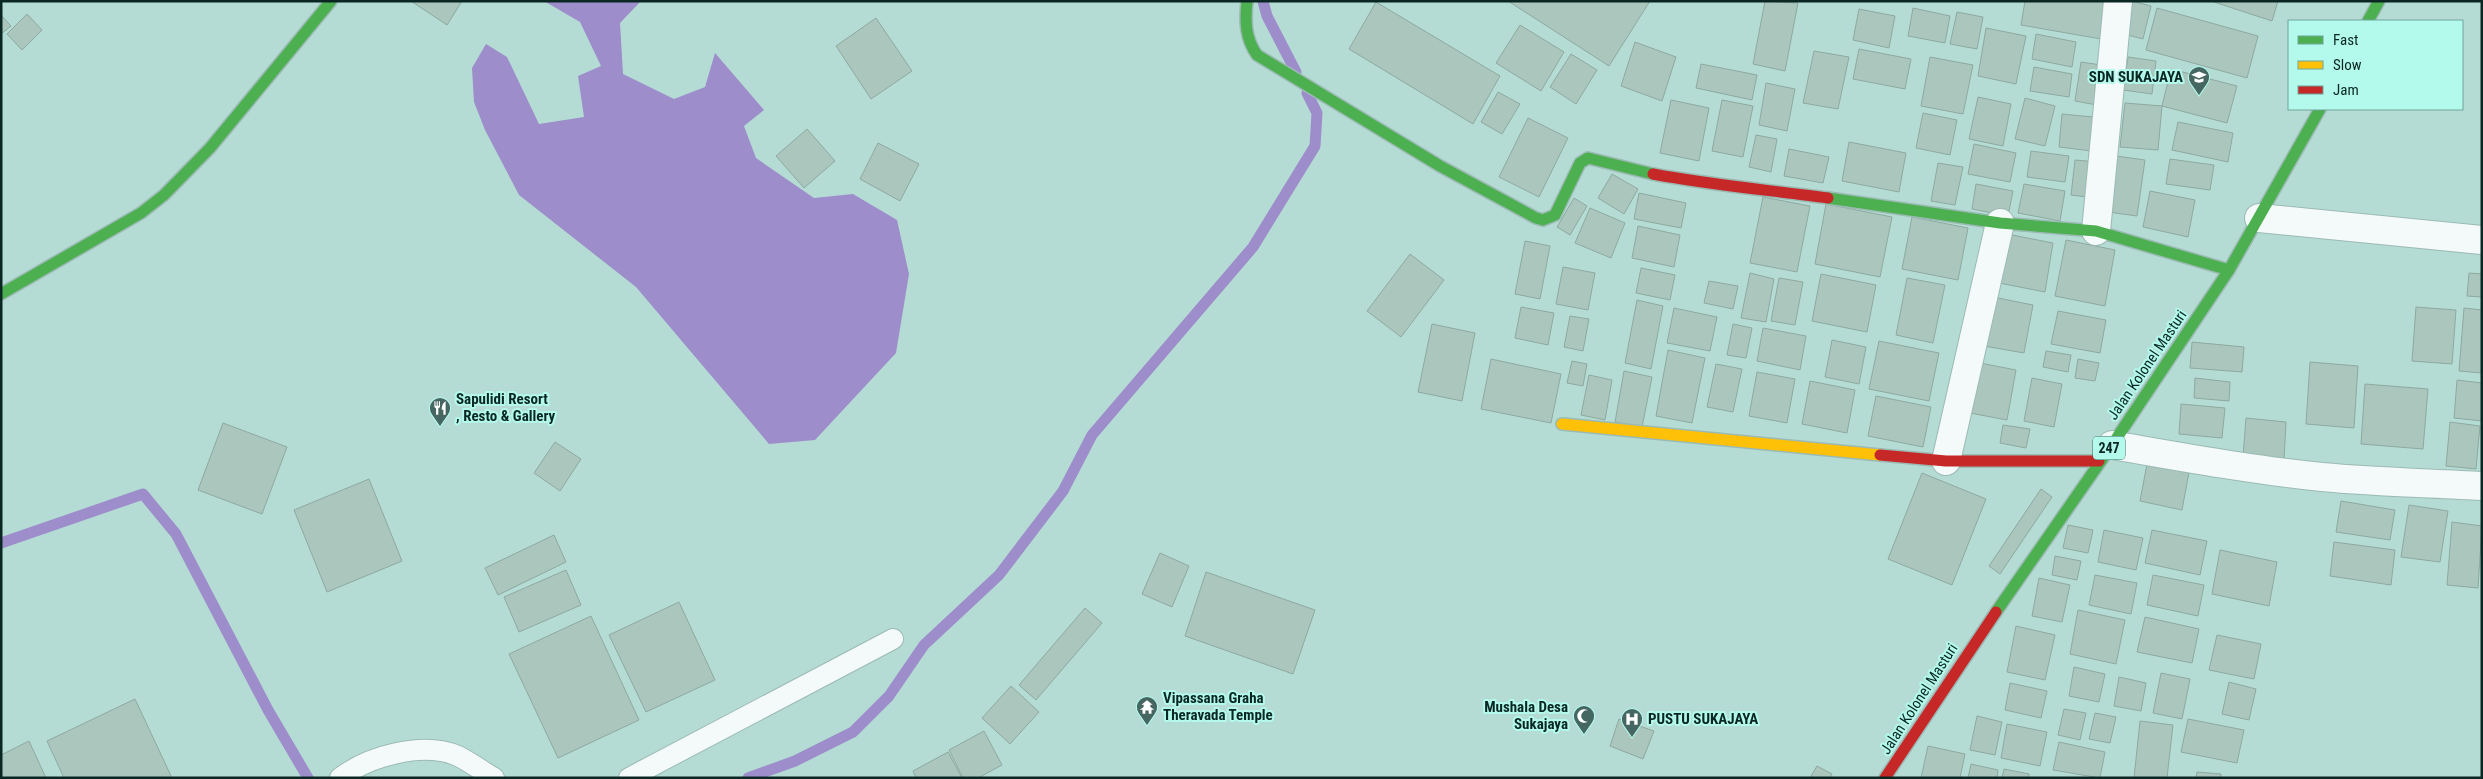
<svg xmlns="http://www.w3.org/2000/svg" width="2483" height="779" viewBox="0 0 2483 779" font-family="'Roboto Condensed',sans-serif">
<style>
.water{fill:#9d8dcb}
.lines{fill:none;stroke-linecap:round;stroke-linejoin:round}
.stream{stroke:#9d8dcb;stroke-width:11}
.building{fill:#aac6bd;stroke:#8da9a0}
.lane-casing{stroke:#9bbab4;stroke-width:22}
.street-casing{stroke:#9bbab4;stroke-width:30}
.fast-casing{stroke:#9bbab4;stroke-width:14}
.slow-casing{stroke:#9bbab4;stroke-width:14}
.jam-casing{stroke:#9bbab4;stroke-width:14}
.lane{stroke:#f4faf9;stroke-width:20}
.street{stroke:#f4faf9;stroke-width:28}
.fast{stroke:#4caf50;stroke-width:11}
.slow{stroke:#ffc107;stroke-width:11}
.jam{stroke:#c62828;stroke-width:11}
.labels{text-anchor:middle;stroke-width:4;stroke-linejoin:round;paint-order:stroke}
.shield{fill:#b3f9ec;stroke:#3d665f;stroke-width:1}
.shield-label{font-size:14px;font-weight:bold;fill:#0a2723}
.poi-label{font-size:15px;font-weight:bold;fill:#0a2723;stroke:#b3f9ec;text-anchor:start}
.street-label{font-size:15px;fill:#0a2723;stroke:#b3f9ec}
</style>
<rect width="100%" height="100%" fill="#b5dcd4"/>
<polygon class="water" points="544,1 641,1 620,23 623,74 674,99 705,87 715,53 764,110 744,126 756,158 814,198 853,194 897,220 909,274 896,353 815,440 769,444 636,287 519,195 485,130 474,102 472,68 486,44 507,57 539,124 584,117 578,76 601,66 580,22"/>
<g class="lines">
<g class="stream">
<polyline points="1263,1 1267,16 1296,72"/>
<polyline points="1,543 143,494 176,534 268,710 308,778"/>
<polyline points="748,778 795,761 853,732 889,696 924,645 999,575 1063,491 1092,435 1253,247 1315,146 1317,113 1307,93"/>
</g>
</g>
<g class="building">
<polygon points="411,1 462,1 447,25"/>
<polygon points="1508,1 1650,1 1609,66"/>
<polygon points="1765,1 1798,3 1785,71 1753,64"/>
<polygon points="2025,1 2108,1 2101,39 2021,25"/>
<polygon points="2132,1 2151,6 2143,39 2124,34"/>
<polygon points="2211,1 2278,1 2272,21"/>
<polygon points="1376,2 1500,76 1473,124 1349,49"/>
<polygon points="1913,8 1950,16 1945,43 1908,36"/>
<polygon points="2157,8 2258,36 2247,78 2146,50"/>
<polygon points="1859,9 1895,16 1889,48 1853,40"/>
<polygon points="1957,12 1983,17 1977,49 1950,44"/>
<polygon points="27,14 42,30 22,50 7,34"/>
<polygon points="1,15 11,26 1,34"/>
<polygon points="876,18 912,71 871,99 836,46"/>
<polygon points="1520,25 1564,52 1541,91 1496,63"/>
<polygon points="1986,28 2026,36 2016,84 1978,76"/>
<polygon points="2036,34 2076,42 2072,67 2032,59"/>
<polygon points="1635,42 1676,57 1662,101 1621,86"/>
<polygon points="1859,49 1911,59 1905,89 1853,79"/>
<polygon points="1814,51 1849,57 1838,109 1803,103"/>
<polygon points="1571,54 1597,70 1576,104 1550,87"/>
<polygon points="1930,57 1973,65 1963,114 1921,106"/>
<polygon points="2128,57 2156,61 2152,94 2123,90"/>
<polygon points="2081,62 2108,66 2102,106 2075,101"/>
<polygon points="1701,64 1757,75 1752,100 1696,88"/>
<polygon points="2034,67 2072,74 2069,97 2030,91"/>
<polygon points="2171,69 2237,86 2227,123 2162,106"/>
<polygon points="1766,83 1795,89 1787,131 1759,125"/>
<polygon points="1498,92 1520,104 1502,134 1481,122"/>
<polygon points="1978,97 2011,104 2003,146 1969,139"/>
<polygon points="2025,98 2055,106 2045,146 2015,139"/>
<polygon points="1671,100 1709,108 1699,161 1660,153"/>
<polygon points="1722,100 1753,106 1743,157 1712,151"/>
<polygon points="2125,103 2162,106 2158,150 2120,147"/>
<polygon points="1923,113 1957,120 1950,155 1916,148"/>
<polygon points="2062,114 2103,118 2100,152 2059,147"/>
<polygon points="1528,118 1568,138 1539,197 1499,177"/>
<polygon points="2178,122 2233,133 2228,162 2172,150"/>
<polygon points="807,129 835,161 804,188 776,156"/>
<polygon points="1756,135 1777,139 1771,172 1749,167"/>
<polygon points="1849,142 1906,153 1899,192 1842,181"/>
<polygon points="878,143 919,164 900,201 860,179"/>
<polygon points="1974,144 2016,153 2010,182 1968,174"/>
<polygon points="1789,149 1829,157 1823,183 1784,176"/>
<polygon points="2031,151 2069,156 2065,182 2027,177"/>
<polygon points="2116,156 2145,160 2137,216 2108,212"/>
<polygon points="2170,159 2214,165 2210,190 2166,184"/>
<polygon points="2075,160 2097,162 2094,198 2071,195"/>
<polygon points="1938,163 1963,167 1955,205 1931,201"/>
<polygon points="1612,174 1638,189 1624,214 1598,198"/>
<polygon points="1976,184 2013,191 2008,216 1972,209"/>
<polygon points="2024,184 2065,191 2060,221 2018,213"/>
<polygon points="2150,191 2195,200 2188,237 2143,227"/>
<polygon points="1639,193 1686,203 1681,228 1634,219"/>
<polygon points="1763,197 1810,206 1797,272 1750,263"/>
<polygon points="1574,198 1587,206 1570,235 1557,227"/>
<polygon points="1826,204 1892,217 1880,277 1815,264"/>
<polygon points="1590,208 1625,223 1611,258 1575,243"/>
<polygon points="1912,217 1968,228 1958,280 1902,269"/>
<polygon points="1638,226 1680,235 1674,267 1632,258"/>
<polygon points="2007,234 2053,243 2045,292 1999,283"/>
<polygon points="2066,240 2115,250 2105,306 2055,296"/>
<polygon points="1525,241 1550,246 1540,299 1515,294"/>
<polygon points="1410,254 1444,280 1401,337 1367,311"/>
<polygon points="1563,267 1595,273 1588,310 1556,304"/>
<polygon points="1641,268 1675,275 1670,300 1636,293"/>
<polygon points="1750,273 1774,279 1766,322 1741,318"/>
<polygon points="2469,273 2482,274 2482,297 2467,296"/>
<polygon points="1821,274 1876,285 1867,332 1812,321"/>
<polygon points="1779,278 1803,282 1795,325 1771,321"/>
<polygon points="1907,278 1945,285 1933,343 1896,335"/>
<polygon points="1709,281 1738,286 1733,309 1704,303"/>
<polygon points="1993,297 2033,305 2024,353 1984,346"/>
<polygon points="1637,300 1663,306 1651,369 1625,363"/>
<polygon points="1521,307 1554,313 1548,345 1515,338"/>
<polygon points="2416,307 2456,310 2452,364 2412,361"/>
<polygon points="1674,308 1717,317 1710,351 1667,343"/>
<polygon points="2464,308 2482,310 2482,373 2459,371"/>
<polygon points="2058,311 2106,320 2100,353 2051,344"/>
<polygon points="1570,316 1589,319 1583,351 1564,347"/>
<polygon points="1432,324 1475,333 1462,401 1418,392"/>
<polygon points="1733,324 1752,328 1746,358 1727,355"/>
<polygon points="1763,328 1806,336 1800,370 1757,361"/>
<polygon points="1832,340 1866,347 1859,384 1825,377"/>
<polygon points="1879,341 1939,353 1929,401 1869,389"/>
<polygon points="2192,342 2244,347 2242,372 2190,368"/>
<polygon points="1668,350 1705,358 1692,423 1656,416"/>
<polygon points="2046,351 2071,355 2068,372 2043,367"/>
<polygon points="1491,359 1561,374 1551,423 1481,409"/>
<polygon points="2078,359 2099,363 2095,381 2075,378"/>
<polygon points="1572,361 1587,364 1583,386 1567,383"/>
<polygon points="2310,362 2358,366 2354,428 2306,424"/>
<polygon points="1980,363 2016,370 2007,420 1970,413"/>
<polygon points="1716,364 1742,369 1733,412 1707,407"/>
<polygon points="1624,371 1652,377 1642,427 1615,422"/>
<polygon points="1757,372 1795,379 1787,423 1749,416"/>
<polygon points="1589,375 1612,380 1605,420 1581,415"/>
<polygon points="2032,378 2062,384 2054,427 2024,421"/>
<polygon points="2195,378 2230,382 2229,401 2194,398"/>
<polygon points="2457,380 2482,383 2482,421 2454,418"/>
<polygon points="1810,381 1855,390 1847,433 1802,424"/>
<polygon points="2365,384 2428,389 2423,449 2361,444"/>
<polygon points="1876,396 1931,407 1923,447 1868,436"/>
<polygon points="2181,404 2225,408 2222,438 2179,434"/>
<polygon points="2246,418 2286,422 2284,460 2243,457"/>
<polygon points="2450,422 2480,426 2476,469 2446,466"/>
<polygon points="223,423 287,447 262,514 198,490"/>
<polygon points="2003,425 2030,429 2026,448 2000,443"/>
<polygon points="555,442 581,459 560,491 534,473"/>
<polygon points="2147,464 2189,472 2182,510 2140,501"/>
<polygon points="1922,473 1986,499 1952,585 1888,559"/>
<polygon points="369,479 402,561 327,592 294,510"/>
<polygon points="2041,489 2052,497 2000,574 1989,566"/>
<polygon points="2341,501 2395,510 2390,540 2336,532"/>
<polygon points="2409,505 2448,511 2440,562 2401,557"/>
<polygon points="2452,522 2482,526 2478,588 2447,585"/>
<polygon points="2068,525 2093,530 2088,553 2063,548"/>
<polygon points="2104,530 2143,538 2136,570 2098,562"/>
<polygon points="2152,530 2207,541 2200,575 2145,563"/>
<polygon points="554,535 566,562 498,595 485,568"/>
<polygon points="2334,542 2395,550 2391,585 2330,576"/>
<polygon points="2220,550 2277,562 2269,606 2212,594"/>
<polygon points="1160,553 1189,566 1172,607 1142,594"/>
<polygon points="2055,556 2081,561 2077,580 2052,575"/>
<polygon points="566,570 581,605 519,632 504,597"/>
<polygon points="1206,572 1315,610 1293,674 1185,636"/>
<polygon points="2095,575 2137,583 2131,614 2089,605"/>
<polygon points="2153,575 2204,585 2198,616 2147,605"/>
<polygon points="2039,578 2070,585 2062,622 2032,616"/>
<polygon points="679,602 715,680 646,712 609,635"/>
<polygon points="1085,608 1102,623 1036,700 1019,685"/>
<polygon points="2078,610 2125,620 2116,664 2070,654"/>
<polygon points="591,616 639,720 558,758 509,654"/>
<polygon points="2145,617 2199,629 2192,663 2137,652"/>
<polygon points="2016,626 2055,635 2045,680 2007,672"/>
<polygon points="2217,635 2261,644 2254,679 2209,670"/>
<polygon points="2074,667 2105,674 2099,702 2069,696"/>
<polygon points="2161,673 2190,679 2182,719 2153,713"/>
<polygon points="2119,677 2146,683 2141,711 2114,706"/>
<polygon points="2229,682 2256,689 2249,720 2222,714"/>
<polygon points="2010,683 2047,691 2041,718 2005,710"/>
<polygon points="1011,686 1039,712 1010,744 982,718"/>
<polygon points="135,699 172,778 64,778 47,741"/>
<polygon points="2064,709 2086,713 2080,740 2058,735"/>
<polygon points="2095,713 2116,717 2110,743 2089,739"/>
<polygon points="1977,716 2002,722 1995,755 1970,750"/>
<polygon points="1619,719 1654,731 1643,759 1610,746"/>
<polygon points="2188,719 2244,730 2237,763 2181,752"/>
<polygon points="2140,721 2173,725 2167,778 2134,778"/>
<polygon points="2007,724 2047,732 2040,766 2001,758"/>
<polygon points="984,731 1002,765 978,778 963,778 949,750"/>
<polygon points="29,741 46,778 1,778 1,755"/>
<polygon points="2059,742 2105,752 2100,778 2053,770"/>
<polygon points="1928,746 1965,754 1960,778 1921,778"/>
<polygon points="948,752 962,778 916,778 913,771"/>
<polygon points="1971,764 1998,770 1997,778 1968,778"/>
<polygon points="1817,766 1832,774 1830,778 1810,778"/>
<polygon points="2004,769 2029,774 2029,778 2002,778"/>
<polygon points="2197,772 2221,774 2221,778 2196,778"/>
</g>
<g class="lines">
<g class="lane-casing">
<g id="lane">
<path d="M340,778C369,756 423,741 458,756C470,762 482,771 494,778"/>
<polyline points="629,778 893,639"/>
</g>
</g>
<g class="street-casing">
<g id="street">
<polyline points="2259,218 2482,240"/>
<polyline points="2096,231 2118,1"/>
<path d="M2112,445C2182,457 2252,470 2322,477C2375,482 2428,483 2482,486"/>
<polyline points="1946,461 2000,223"/>
</g>
</g>
<g class="fast-casing">
<g id="fast">
<path d="M1247,1C1245,21 1245,38 1257,55L1440,166L1536,218L1543,220L1555,215L1580,163L1588,158L1653,174"/>
<polyline points="2368,21 2379,1"/>
<polyline points="1828,198 2000,223 2096,231 2229,270"/>
<polyline points="1,294 141,213 164,195 210,148 331,1"/>
<polyline points="1996,612 2112,445 2229,270 2320,109"/>
</g>
</g>
<g class="slow-casing">
<polyline id="slow" points="1562,424 1880,455"/>
</g>
<g class="jam-casing">
<g id="jam">
<path d="M1653,174C1711,185 1769,190 1828,198"/>
<polyline points="1880,455 1946,461 2099,461"/>
<polyline points="1885,778 1996,612"/>
</g>
</g>
<use href="#lane" class="lane"/>
<use href="#street" class="street"/>
<use href="#fast" class="fast"/>
<use href="#slow" class="slow"/>
<use href="#jam" class="jam"/>
</g>
<defs>
<g id="school-pin" transform="scale(1.125)"><path d="M0 17L-7.5 6A9.5 9.5 0 1 1 7.5 6Z" fill="#466661" stroke="#b3f9ec"/><path d="M0-5L7-2L0 1L-7-2ZM-4 1L0 2.5L4 1V4Q0 6-4 4Z" fill="#fff"/></g>
<g id="restaurant-pin" transform="scale(1.125)"><path d="M0 17L-7.5 6A9.5 9.5 0 1 1 7.5 6Z" fill="#466661" stroke="#b3f9ec"/><path d="M-5-6h1v4h1v-4h1v4h1v-4h1v5L-1.5 .5V6h-2V.5L-5-1ZM5-6V6H3V1.5H1.5Q1.5-4 5-6Z" fill="#fff"/></g>
<g id="temple-pin" transform="scale(1.125)"><path d="M0 17L-7.5 6A9.5 9.5 0 1 1 7.5 6Z" fill="#466661" stroke="#b3f9ec"/><path d="M0-6L5-2H3V0L6.5 2.5H4V6H1.5V3h-3V6H-4V2.5H-6.5L-3 0V-2H-5Z" fill="#fff"/></g>
<g id="mosque-pin" transform="scale(1.125)"><path d="M0 17L-7.5 6A9.5 9.5 0 1 1 7.5 6Z" fill="#466661" stroke="#b3f9ec"/><path d="M3.5-4.9A6 6 0 1 0 3.5 4.9A5 5 0 1 1 3.5-4.9Z" fill="#fff"/></g>
<g id="hospital-pin" transform="scale(1.125)"><path d="M0 17L-7.5 6A9.5 9.5 0 1 1 7.5 6Z" fill="#466661" stroke="#b3f9ec"/><path d="M-5-5h3v3.5h4V-5h3V5h-3V1.5h-4V5h-3Z" fill="#fff"/></g>
</defs>
<g fill-rule="evenodd">
<use href="#school-pin" x="2199" y="77"/>
<use href="#restaurant-pin" x="440" y="408"/>
<use href="#temple-pin" x="1147" y="707"/>
<use href="#mosque-pin" x="1584" y="716"/>
<use href="#hospital-pin" x="1632" y="719"/>
</g>
<g class="labels">
<rect class="shield" x="2093" y="436.5" width="32" height="23" rx="4"/>
<g class="shield-label">
<text x="2109" y="453">247</text>
</g>
<g class="poi-label">
<text x="2183" y="82" text-anchor="end">SDN SUKAJAYA</text>
<text x="456" y="404">Sapulidi Resort<tspan x="456" dy="17">, Resto &amp; Gallery</tspan></text>
<text x="1163" y="703">Vipassana Graha<tspan x="1163" dy="17">Theravada Temple</tspan></text>
<text x="1568" y="712" text-anchor="end">Mushala Desa<tspan x="1568" dy="17">Sukajaya</tspan></text>
<text x="1648" y="724">PUSTU SUKAJAYA</text>
</g>
<g class="street-label">
<text transform="translate(2147 365) rotate(-56)" y="5">Jalan Kolonel Masturi</text>
<text transform="translate(1919 699) rotate(-57)" y="5">Jalan Kolonel Masturi</text>
</g>
</g>
<rect width="2483" height="779" fill="none" stroke="#0a2723" stroke-width="5"/>
<rect x="2288" y="20" width="175" height="90" fill="#b3f9ec" stroke="#6fa59c"/>
<rect x="2298" y="36" width="25" height="8" fill="#4caf50" stroke="#6fa59c"/>
<text x="2333" y="45" font-size="15" fill="#0a2723">Fast</text>
<rect x="2298" y="61" width="25" height="8" fill="#ffc107" stroke="#6fa59c"/>
<text x="2333" y="70" font-size="15" fill="#0a2723">Slow</text>
<rect x="2298" y="86" width="25" height="8" fill="#c62828" stroke="#6fa59c"/>
<text x="2333" y="95" font-size="15" fill="#0a2723">Jam</text>
</svg>
